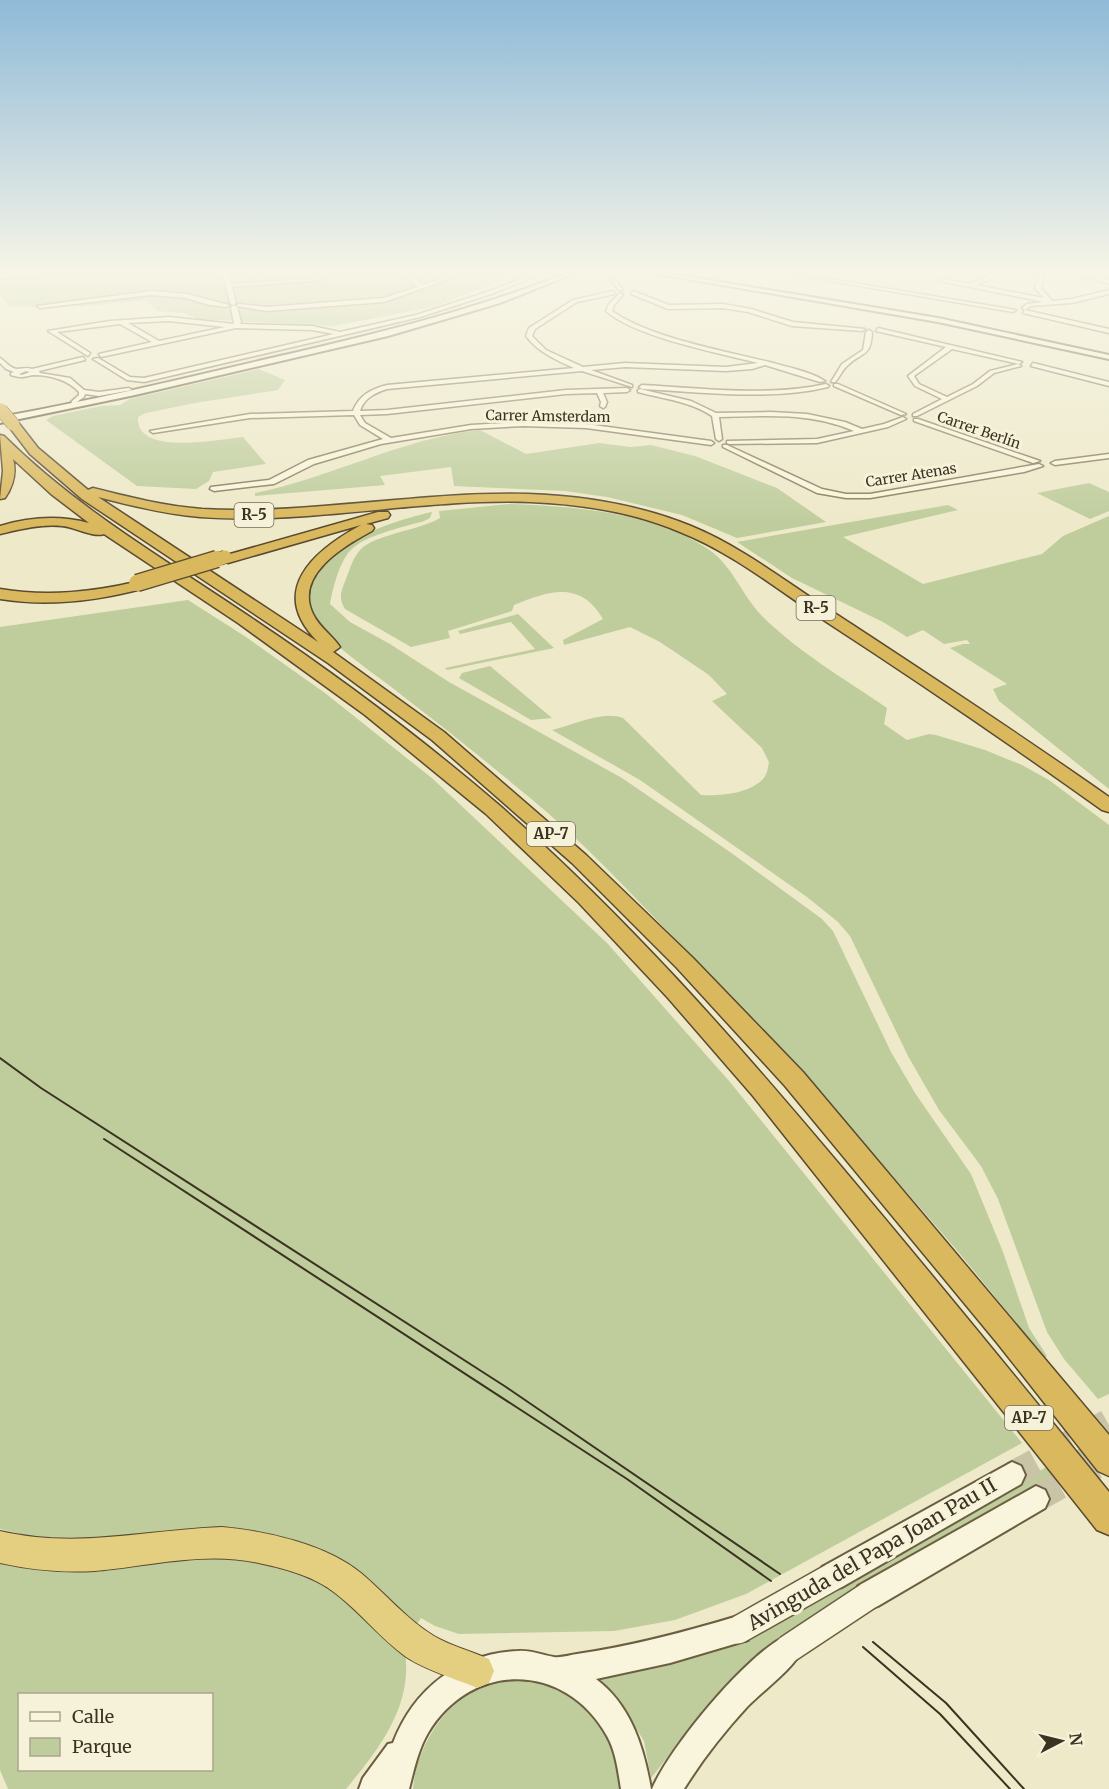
<svg xmlns="http://www.w3.org/2000/svg" width="1109" height="1789" viewBox="0 0 1109 1789" font-family="Merriweather,serif">
<style>
.green{fill:#bfcd9d;fill-rule:evenodd}
.lines{fill:none;stroke-linecap:round;stroke-linejoin:round}
.secondary-tunnel{stroke:#cac4a7;stroke-width:27;stroke-dasharray:27 14;stroke-linecap:butt}
.minor-casing{stroke:#8a7d5e;stroke-width:3}
.secondary-casing{stroke:#6c5e41;stroke-width:4}
.trunk-casing{stroke:#594a31;stroke-width:2}
.motorway-casing{stroke:#594a31;stroke-width:3}
.minor{fill:#f9f5dc;fill-rule:evenodd}
.secondary{fill:#f9f5dc;fill-rule:evenodd}
.trunk{fill:#e4ce80;fill-rule:evenodd}
.motorway{fill:#dab85d;fill-rule:evenodd}
.tram{stroke:#3b3221;stroke-width:2}
.secondary-bridge-casing{stroke:#6c5e41;stroke-width:30;stroke-linecap:butt}
.motorway-bridge-far1-casing{stroke:#594a31;stroke-width:14;stroke-linecap:butt}
.motorway-bridge-casing{stroke:#594a31;stroke-width:19;stroke-linecap:butt}
.secondary-bridge{stroke:#f9f5dc;stroke-width:27}
.motorway-bridge-far1{stroke:#dab85d;stroke-width:13}
.motorway-bridge{stroke:#dab85d;stroke-width:16}
.labels{text-anchor:middle;stroke-width:6;stroke-linejoin:round;paint-order:stroke}
.far-street-label{font-size:14px;fill:#3b3221;stroke:#f6f2d9}
.shield{fill:#f6f2d9;stroke:#736c58;stroke-width:1.5}
.shield-label{font-size:15px;font-weight:bold;fill:#3b3221}
.near-street-label{font-size:20px;fill:#3b3221;stroke:#f6f2d9}
</style>
<rect width="100%" height="100%" fill="#eee9c9"/>
<g class="green">
<polygon points="0,274 513,274 515,275 433,307 333,326 197,319 184,313 157,311 146,300 88,306 10,307 0,295"/>
<path d="M259,369L285,380L278,390L195,403L146,413L138,417C135,457 220,439 243,437L266,464L213,472L209,481L196,489L137,486L46,420L53,416L101,406L120,405L130,399Z"/>
<path d="M480,430L526,454L599,443L631,447L651,445L695,456L777,488L826,522L737,538L682,515L607,497L565,491L454,486L451,467L380,476L385,485L255,496V493C331,478 402,438 480,430Z"/>
<polygon points="1089,483 1109,492 1109,511 1090,519 1037,493"/>
<path d="M509,504C573,506 653,512 708,549C733,566 741,594 762,616C798,652 845,679 887,708L884,724L907,740L929,734L936,735L985,750L1022,765L1049,780L1109,825V1394L1098,1399L1064,1359L1047,1332L998,1199L981,1166L939,1110L908,1056L850,936L838,922L807,897L640,780L552,730C573,725 603,710 623,718L701,795C720,796 747,794 762,780C767,776 768,768 769,762L762,748L712,701L727,694L709,675L660,642L630,627L564,645L563,640L603,619C580,580 549,591 514,605L512,611L448,631L450,638L411,647L345,609C338,598 341,591 346,579C350,569 353,557 361,549C374,535 420,530 440,518L439,511Z"/>
<polygon points="948,505 958,510 843,537 923,584 1042,554 1063,536 1109,516 1109,789 999,701 993,689 1007,684 950,648 963,644 970,644 967,640 944,644 923,630 907,637 883,622 792,578 737,542"/>
<path d="M432,512L430,518L424,521C404,527 369,534 353,548C340,559 333,587 330,604L350,622L390,644L449,682L622,778L730,852L822,919L833,931L891,1052L915,1093L971,1174L1003,1252L1029,1328L1047,1356L1045,1358C1008,1314 973,1268 935,1225C854,1130 770,1037 683,947C633,896 584,842 529,797C488,763 446,729 404,697C382,679 357,663 336,644C325,634 311,618 309,604C302,549 391,521 432,512Z"/>
<polygon points="188,600 246,637 325,693 433,779 608,944 730,1082 1022,1443 746,1594 675,1620 614,1631 459,1634 435,1626 421,1618 415,1627 349,1570 111,1541 29,1536 0,1529 0,627"/>
<polygon points="518,614 554,648 447,670 445,668 535,649 511,622 460,634 458,631"/>
<polygon points="490,666 552,718 531,720 459,678 462,673"/>
<path d="M1109,1432V1448L1001,1506L891,1569L736,1678L690,1729L651,1778L644,1741L614,1693L592,1674C640,1669 685,1659 731,1644Z"/>
<path d="M245,1554L330,1584L405,1652C413,1706 379,1749 346,1789H8L0,1770V1555ZM20,1694H212V1770H20Z"/>
<path d="M512,1679L545,1682L576,1697L601,1723L618,1758L623,1789H413C416,1749 443,1704 480,1687C490,1683 502,1682 512,1679Z"/>
</g>
<g class="lines">
<g class="secondary-tunnel">
<polyline points="1012,1475 1109,1422"/>
<polyline points="1036,1499 1109,1458"/>
</g>
<g class="minor-casing">
<g id="minor">
<polygon points="0,274 64,274 0,278"/>
<polygon points="223,274 228,274 231,284 318,278 321,280 232,287 236,303 233,305 230,303"/>
<polygon points="404,274 409,274 422,285 456,274 463,274 384,302 267,311 236,306 239,304 267,307 383,298 418,287"/>
<path d="M533,274H540L494,293L420,317L144,382L127,380L93,359L98,358L130,377L144,378L334,334L312,330L236,328L101,357L99,354L152,342L120,324L57,332L90,353L88,356L48,331L110,321L169,317L234,324L231,307L234,305L237,307L241,322L240,324L312,326L340,332L416,315L490,291ZM169,321L225,327L159,341L128,323Z"/>
<polygon points="605,274 610,274 623,290 619,290"/>
<polygon points="789,274 800,274 1016,310 1013,312"/>
<polygon points="990,274 994,274 993,278 976,285 1044,298 1035,288 1038,277 1031,274 1044,276 1041,288 1052,301 1072,299 1109,290 1109,294 1072,303 1030,306 1025,310 1022,308 1027,304 1044,302 940,281 943,279 970,284 989,276"/>
<polygon points="1075,274 1083,274 1109,280 1109,284"/>
<polygon points="151,291 187,294 229,305 226,307 209,305 186,298 151,295 40,308 37,306"/>
<path d="M613,291L615,294L577,302L535,329L532,336L546,350L583,367L625,363L726,367L758,363C719,353 635,337 606,311L609,304L620,293L623,295L614,305L612,311C648,337 724,351 769,362C787,367 809,371 825,381L820,382L765,365L752,369L726,371L625,367L591,370L632,385V387L582,371L387,389C375,393 364,398 360,411L387,410L566,390L627,388L630,390L627,392L603,393L607,402L605,407L603,408L600,406L601,402L597,393L566,394L387,414L360,415L365,423L391,438L471,425L523,422L586,424L711,441L714,443L711,445L586,428L523,426L471,429L381,444L314,464L274,484L214,491L210,489L211,487L269,480L308,460L383,439L360,425L354,415L250,418L153,433L150,431L250,414L353,411C359,395 372,389 387,385L574,368C556,360 538,352 526,336L529,328L573,300Z"/>
<polygon points="633,291 669,305 723,304 751,309 793,322 865,329 862,331 792,326 748,312 723,308 668,309 631,294"/>
<polygon points="1025,310 1109,329 1109,333 1023,313"/>
<polygon points="878,328 1022,362 1019,364 952,349 914,376 919,384 947,397 973,384 990,371 1018,364 1021,366 994,373 977,386 917,416 913,416 913,414 942,399 915,386 908,376 946,347 876,331"/>
<path d="M869,330L872,332C871,358 862,351 847,366C842,370 840,377 835,382H831L842,364L863,350L866,332Z"/>
<path d="M83,357L85,360L39,371L40,373L70,378L84,390L99,392L129,388L132,390L99,396L85,394L84,397L74,404L71,402L79,395V392C68,380 50,375 34,375C24,376 23,379 11,375V373L14,372L6,369L0,363V358C6,362 10,368 17,369C22,369 26,367 32,369ZM26,371L30,372L22,375L19,374Z"/>
<polygon points="1033,363 1109,382 1109,386 1031,366"/>
<path d="M826,384L829,386L828,387C770,401 701,392 642,389L639,387L642,385C700,388 769,397 826,384Z"/>
<polygon points="834,384 838,384 906,414 901,415 834,386"/>
<path d="M640,389L691,401L716,413L771,412L807,414L845,422L862,429L884,424L903,417L906,419L888,427L817,443L729,444L727,443V441L817,439L854,431C811,412 765,416 719,417L722,439L719,441L716,439L712,416C690,401 663,399 638,392V390Z"/>
<polygon points="914,419 918,419 1040,461 1033,463 914,421"/>
<polygon points="723,445 727,445 822,489 846,494 870,494 1039,464 1043,466 1024,472 870,498 846,498 817,493 723,447"/>
<polygon points="1109,454 1109,458 1055,465 1051,463 1055,461"/>
</g>
</g>
<g class="secondary-casing">
<g id="secondary">
<path d="M565,274H573L500,303L388,336L135,395L0,423V417C90,401 178,380 267,359C368,336 468,312 565,274Z"/>
<polygon points="658,274 672,274 938,318 1109,355 1109,359 938,322"/>
<polygon points="1012,1462 1021,1466 1025,1475 1021,1484 842,1587 832,1590 822,1587 819,1577 822,1567"/>
<polygon points="1036,1486 1045,1490 1049,1499 1045,1508 878,1606 868,1610 858,1606 854,1596 858,1586"/>
<path d="M738,1616L748,1620L752,1630L748,1640L670,1663L596,1679C631,1705 644,1748 651,1789H621C618,1771 616,1752 607,1736C566,1662 472,1660 428,1733C418,1750 414,1770 409,1789H359L363,1778L388,1744L393,1743C414,1688 459,1654 518,1651C531,1650 542,1655 554,1657C561,1658 570,1655 577,1654C632,1646 685,1632 738,1616Z"/>
<path d="M788,1635L798,1639L802,1649C794,1669 763,1690 747,1707C724,1732 702,1760 684,1789H652C669,1748 748,1652 788,1635Z"/>
</g>
</g>
<g class="trunk-casing">
<path id="trunk" d="M222,1527C266,1531 326,1544 361,1573C385,1593 406,1619 434,1636C451,1646 471,1651 489,1659L494,1671L489,1683L477,1688C454,1678 427,1671 406,1657C380,1638 360,1612 335,1593C315,1577 287,1569 263,1564C208,1550 150,1566 95,1571C62,1573 32,1570 0,1563V1531C78,1549 144,1530 222,1527Z"/>
</g>
<g class="motorway-casing">
<g id="motorway">
<path d="M13,420L17,421L38,448L88,490L93,488C129,497 164,506 202,509C311,515 419,491 528,494C583,496 640,505 691,526C742,547 786,582 833,612C926,673 1018,733 1109,797V812L1102,810C1011,745 919,682 825,621C778,590 733,553 680,532C633,512 581,504 530,502C420,498 310,525 200,517C165,514 132,506 98,497L318,642C267,591 313,551 361,525L228,563L221,559L223,556L378,512H388L390,515L388,518L366,524L372,525L374,528L372,531C344,546 294,575 313,614C320,628 332,635 340,647L333,652L444,732L586,855L693,958L803,1072L1109,1435V1476L1098,1471L998,1344L785,1086L677,968L572,863L432,740L328,663L82,499L30,454L7,424Z"/>
<path d="M0,435L4,436C80,511 166,560 253,619C338,676 421,738 499,805C624,914 733,1038 839,1164C930,1272 1020,1382 1109,1492V1535L1097,1530L753,1096L668,998L579,903L486,814L365,715L238,623L104,534C93,538 75,527 62,526C41,524 21,529 0,534V526C30,517 59,515 89,523L51,494L13,459C17,474 13,486 5,498L0,499L3,471Z"/>
<path d="M140,581L147,585L145,588C97,601 50,607 0,599V589C48,597 93,592 140,581Z"/>
</g>
</g>
<use href="#minor" class="minor"/>
<use href="#secondary" class="secondary"/>
<use href="#trunk" class="trunk"/>
<use href="#motorway" class="motorway"/>
<g class="tram">
<polyline points="0,1058 41,1088 506,1387 780,1574"/>
<polyline points="104,1139 627,1479 771,1581"/>
<polyline points="873,1642 946,1703 1024,1789"/>
<polyline points="863,1647 940,1714 1010,1789"/>
</g>
<g class="secondary-bridge-casing">
<g id="secondary-bridge">
<polyline points="738,1630 832,1577"/>
<polyline points="788,1649 868,1596"/>
</g>
</g>
<g class="motorway-bridge-far1-casing">
<g id="motorway-bridge-far1">
<polyline points="1,410 13,424"/>
<polyline points="212,561 225,557"/>
</g>
</g>
<g class="motorway-bridge-casing">
<polyline id="motorway-bridge" points="137,583 217,559"/>
</g>
<use href="#secondary-bridge" class="secondary-bridge"/>
<use href="#motorway-bridge-far1" class="motorway-bridge-far1"/>
<use href="#motorway-bridge" class="motorway-bridge"/>
</g>
<linearGradient id="sky" x2="0" y2="1"><stop stop-color="#8fbad8"/><stop offset="0.52" stop-color="#f7f5e7"/><stop offset="1" stop-color="#f7f5e7" stop-opacity="0"/></linearGradient>
<rect width="1109" height="524" fill="url(#sky)"/>
<g class="labels">
<g class="far-street-label">
<text transform="translate(548 416) rotate(1)" y="5">Carrer Amsterdam</text>
<text transform="translate(979 430) rotate(19)" y="5">Carrer Berlín</text>
<text transform="translate(911 475) rotate(-9)" y="5">Carrer Atenas</text>
</g>
<g class="shield">
<rect x="234.5" y="503" width="39" height="24" rx="4.5"/>
<rect x="796.5" y="596" width="39" height="24" rx="4.5"/>
<rect x="527" y="822" width="48" height="24" rx="4.5"/>
<rect x="1005" y="1406" width="48" height="24" rx="4.5"/>
</g>
<g class="shield-label">
<text x="254" y="520">R-5</text>
<text x="816" y="613">R-5</text>
<text x="551" y="839">AP-7</text>
<text x="1029" y="1423">AP-7</text>
</g>
<g class="near-street-label">
<text transform="translate(872 1554) rotate(-30)" y="7">Avinguda del Papa Joan Pau II</text>
</g>
</g>
<rect x="18" y="1693" width="195" height="78" fill="#f6f2d9" stroke="#aba58f" stroke-width="1.5"/>
<rect x="30" y="1712" width="30" height="9" fill="#f9f5dc" stroke="#aba58f" stroke-width="1.5"/>
<text x="72" y="1723" font-size="18" fill="#3b3221">Calle</text>
<rect x="30" y="1738" width="30" height="18" fill="#bfcd9d" stroke="#aba58f" stroke-width="1.5"/>
<text x="72" y="1753" font-size="18" fill="#3b3221">Parque</text>
<g transform="translate(1061 1741) rotate(83)" stroke="#f6f2d9" stroke-width="4.5" paint-order="stroke">
<path d="M0-4.5L10 22L0 15L-10 22Z" fill="#3b3221"/>
<text y="-9" font-size="16" font-weight="bold" text-anchor="middle" fill="#3b3221">N</text>
</g>
</svg>
